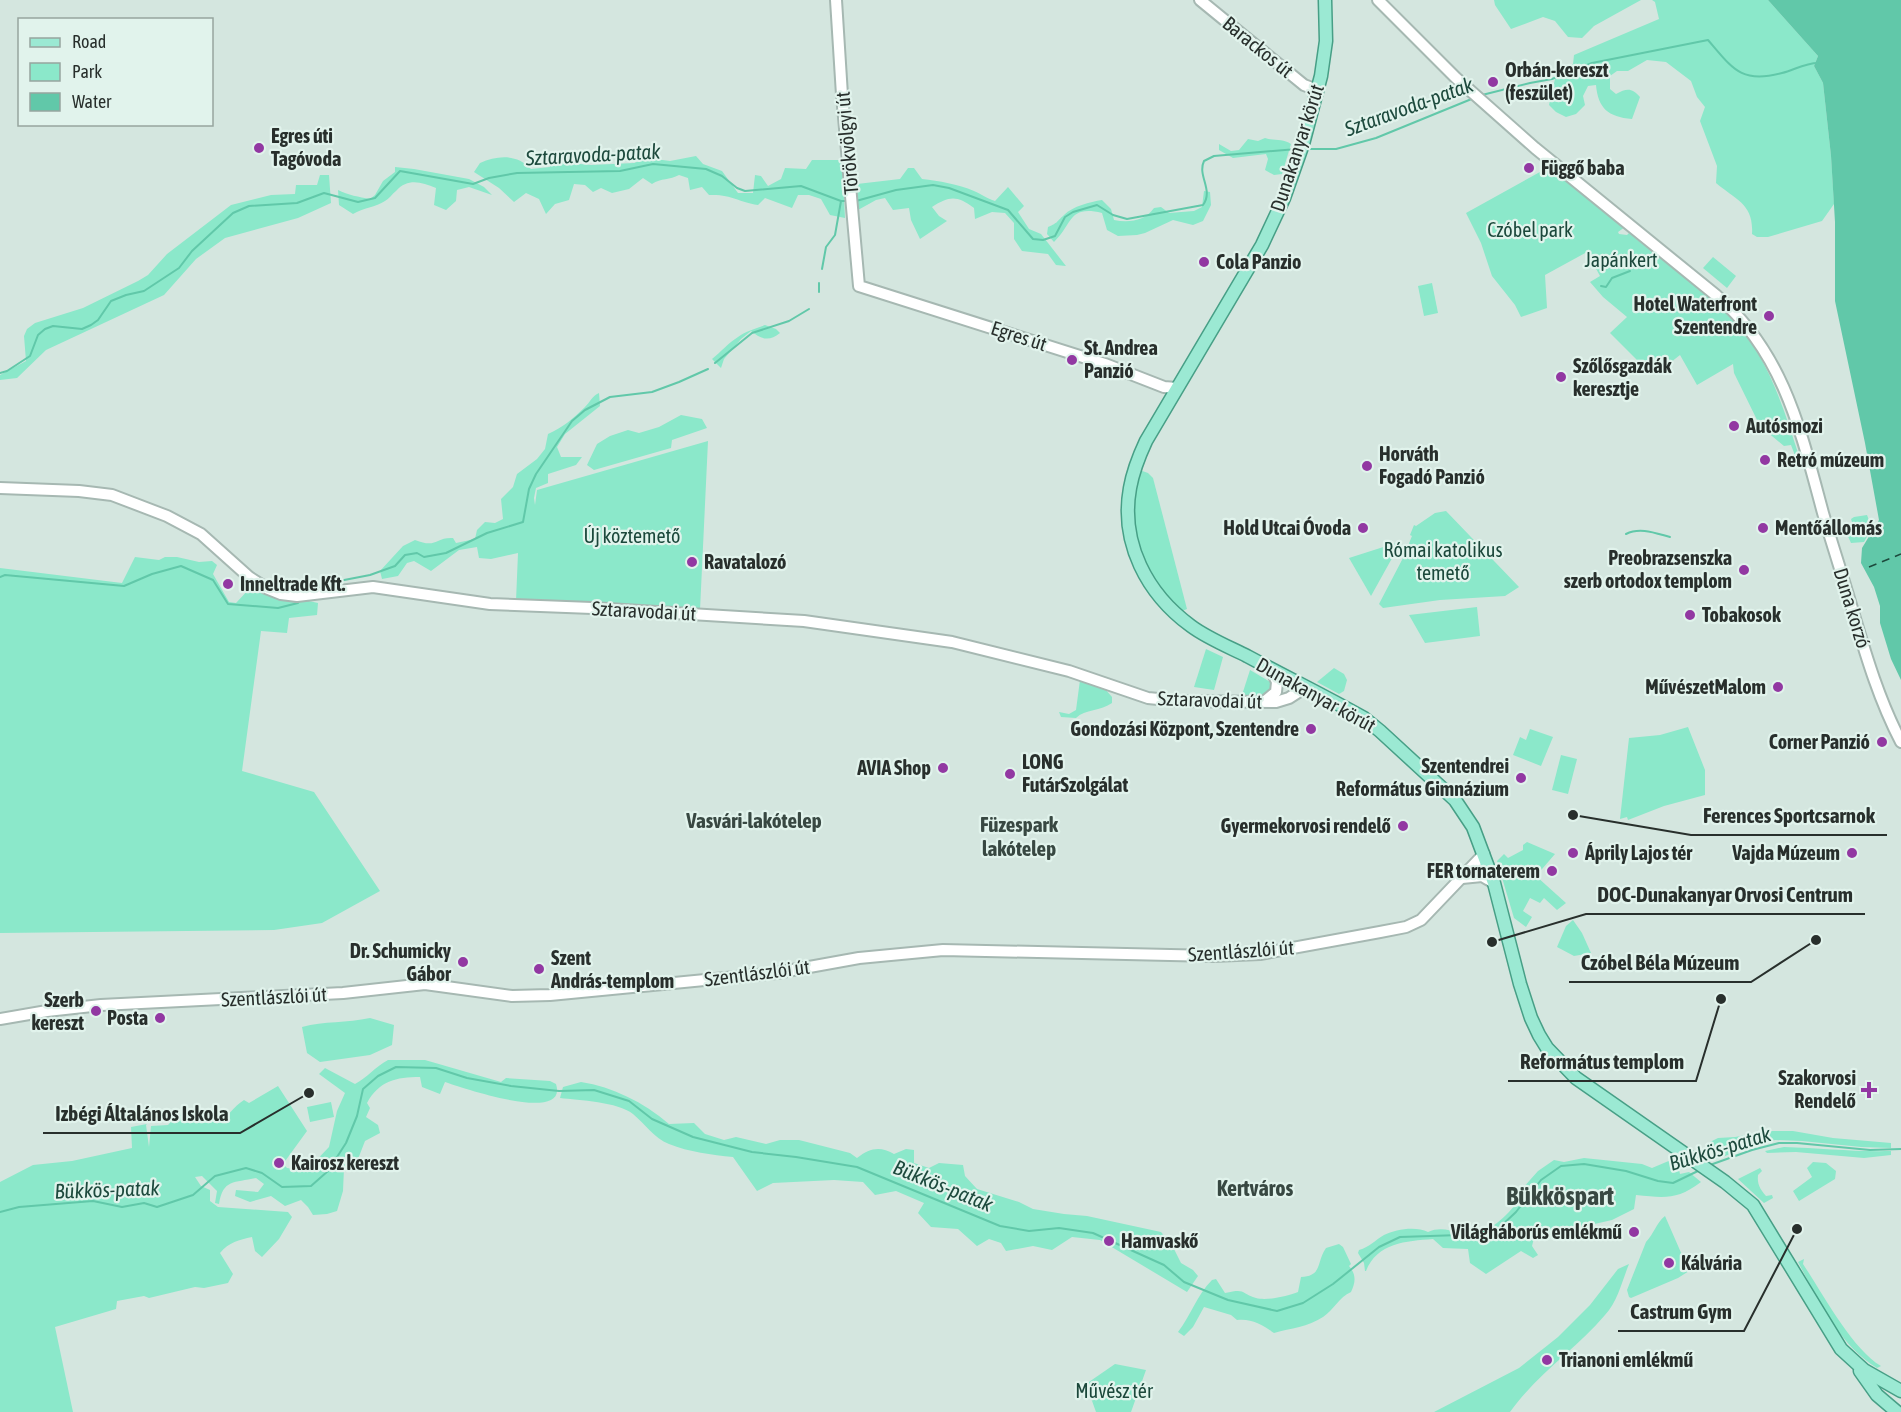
<svg xmlns="http://www.w3.org/2000/svg" width="1901" height="1412" viewBox="0 0 1901 1412" font-family="'Asap Condensed',sans-serif">
<style>
.green{fill:#8be8ca}
.water{fill:#61c8a9}
.lines{fill:none;stroke-linecap:round;stroke-linejoin:round}
.stream{stroke:#61c8a9;stroke-width:2}
.ferry{stroke:#1d4a3d;stroke-width:1.5;stroke-dasharray:8 6;stroke-linecap:butt}
.secondary-casing{stroke:#a6b8b2;stroke-width:14}
.primary-casing{stroke:#479f86;stroke-width:15}
.secondary{stroke:#fff;stroke-width:10}
.primary{stroke:#9be9d3;stroke-width:12}
.poi-dot{fill:#9238a2;stroke:#e1f3ec;stroke-width:2}
.labels{text-anchor:middle;stroke-width:4.5;stroke-linejoin:round;paint-order:stroke}
.street-label{font-size:20px;fill:#282f2c;stroke:#e1f3ec}
.poi-label{font-size:20px;font-weight:bold;fill:#282f2c;stroke:#e1f3ec;text-anchor:start}
.park-label{font-size:20px;fill:#1b483b;stroke:#e1f3ec}
.water-label{font-size:21px;font-style:italic;fill:#1d4a3d;stroke:#e1f3ec}
.neighbourhood-label{font-size:21px;font-weight:bold;fill:#384842;stroke:#e1f3ec}
.quarter-label{font-size:22px;font-weight:bold;fill:#384842;stroke:#e1f3ec}
.district-label{font-size:26px;font-weight:bold;fill:#384842;stroke:#e1f3ec}
.leader{fill:none;stroke:#282f2c;stroke-width:2}
.callout-dot{fill:#282f2c;stroke:#e1f3ec;stroke-width:2}
.callout-label{font-size:21px;text-anchor:middle;font-weight:bold;fill:#282f2c;stroke:#e1f3ec;stroke-width:4.5;stroke-linejoin:round;paint-order:stroke}
</style>
<rect width="100%" height="100%" fill="#d4e6df"/>
<g class="green">
<polygon points="1494,0 1641,0 1594,26 1582,38 1568,37 1555,21 1543,17 1511,29 1495,5"/>
<path d="M1652,0H1768L1818,56L1814,66L1823,83L1831,156L1834,204L1822,221L1768,237H1757L1752,234C1754,204 1736,200 1716,183L1717,166L1700,121L1705,107L1697,97L1691,81L1666,62L1647,60L1628,71H1617L1610,76V89L1616,94C1627,88 1632,88 1640,97L1632,119C1608,117 1598,108 1596,85L1588,86L1583,96L1585,105L1576,114L1566,117L1556,112L1549,105L1555,79L1573,64L1574,55L1659,19L1655,2Z"/>
<path d="M1265,138C1274,141 1283,138 1291,144L1282,174L1274,175L1265,170L1268,159L1266,154L1233,158L1219,150V144L1231,151L1239,150L1248,139L1258,141Z"/>
<path d="M696,156L703,164L722,171L738,193H753L755,175L761,176L768,186L781,179L785,168L806,169L812,160H842L845,218L830,215L821,199L809,195H798L792,208L765,198L758,205C738,202 732,194 709,195L702,187L690,190L688,178L679,175C670,180 661,178 652,184L643,178L629,189L612,193L601,188L593,192L585,185L574,184L569,200L555,204L546,214L539,199L526,193L514,202L499,188L474,172L480,163C498,155 517,154 531,169L550,167V161L564,158L569,163L591,165L634,163L648,158L670,161Z"/>
<path d="M395,167L414,169L469,179L484,187L492,195L469,187L457,190L456,201L446,210L434,205L436,188C421,182 408,178 396,191C392,194 389,199 385,201C376,207 363,208 353,214L339,205L338,190C348,195 359,197 370,199L375,195L383,181L395,172Z"/>
<path d="M1549,167L1554,168L1625,227L1618,232L1619,234L1627,235L1629,233C1668,265 1731,308 1756,350C1778,386 1789,426 1802,465L1799,466L1791,445L1784,446L1760,426L1734,373L1733,364L1697,385L1680,355L1661,370L1647,362L1642,365L1610,333L1627,317L1603,297L1590,282L1600,276L1587,252L1545,275L1547,308L1521,317L1515,305L1492,276L1481,243L1466,213Z"/>
<path d="M908,168H914L922,179C939,181 958,184 974,191C982,194 985,198 995,201L1008,187L1024,206L1018,212L1029,229L1041,234L1066,266L1056,265L1048,254L1022,251L1014,239V223L1005,213L992,212L975,219L974,208C957,195 949,196 932,207L939,216L947,221L920,239L911,220L909,208L893,210L885,198L876,200L858,210L857,184L900,179Z"/>
<polygon points="320,175 329,175 331,203 298,218 225,238 196,259 164,295 46,350 17,378 0,380 0,375 26,361 24,336 27,329 35,323 83,308 138,281 148,275 167,254 231,205 271,195 295,194 296,185 317,185"/>
<path d="M1204,191L1210,192L1211,205L1203,221L1193,225L1173,220L1145,233L1137,235L1118,236L1107,230L1102,213C1068,205 1073,224 1054,242L1047,234L1048,227C1059,222 1055,223 1064,215C1073,206 1090,202 1102,200L1111,209L1114,220C1129,223 1145,221 1154,208L1161,207L1169,213L1194,211L1202,207Z"/>
<polygon points="1713,257 1736,276 1727,288 1703,268"/>
<polygon points="1432,283 1438,313 1424,316 1418,286"/>
<path d="M765,325L776,329L780,333C769,342 761,339 751,331L741,339L724,359L721,368L712,359C721,352 728,343 738,337C746,331 755,329 765,325Z"/>
<path d="M599,393L600,406L565,434L557,447L561,457H582L576,465L548,474V483L536,488L534,498L535,505L537,490L708,441L700,610L516,601L518,553L491,559L479,558L477,547L459,550L431,571L414,561L407,563L398,576L382,579L380,571L403,546L415,540C437,549 435,537 453,538L456,543L475,539L477,530L485,522L495,523L503,519L501,499L513,487L517,474L537,459L545,449L548,434C562,428 574,418 585,407C590,402 592,396 599,393Z"/>
<polygon points="681,415 702,419 707,428 672,440 671,448 594,470 587,465 597,444 610,436 628,430 639,433 659,427"/>
<polygon points="1134,468 1148,473 1153,478 1187,609 1175,614 1165,604 1130,538"/>
<polygon points="1446,511 1519,587 1505,596 1440,600 1383,608 1379,604 1403,558 1412,536 1410,535 1414,525 1416,526 1435,513"/>
<polygon points="1867,515 1872,528 1864,542 1851,543 1846,532 1855,532 1851,519 1854,517"/>
<polygon points="1399,542 1396,551 1371,596 1349,558"/>
<polygon points="135,557 159,560 165,557 177,557 199,562 212,561 217,565 213,574 229,602 236,603 250,588 318,603 317,615 289,618 287,633 261,631 242,771 314,792 380,891 322,923 274,930 0,933 0,568 122,583"/>
<polygon points="1477,607 1480,636 1425,643 1409,615"/>
<polygon points="1206,649 1223,657 1214,690 1194,687"/>
<polygon points="1334,668 1344,674 1347,680 1344,691 1339,694 1317,682"/>
<polygon points="1250,670 1272,683 1274,691 1263,697 1242,695"/>
<path d="M1080,680L1105,689L1112,697V703C1101,711 1085,709 1076,718L1061,717L1059,712L1069,714L1076,710Z"/>
<polygon points="1688,727 1705,770 1705,795 1664,806 1628,820 1627,817 1620,819 1629,738 1660,735"/>
<polygon points="1530,729 1553,737 1541,766 1513,755 1520,737 1526,740"/>
<polygon points="1561,755 1577,759 1568,794 1552,790"/>
<polygon points="1527,842 1555,854 1536,876 1566,903 1557,910 1544,898 1540,903 1530,898 1523,911 1532,917 1526,927 1514,918 1497,861 1504,854 1508,858 1523,850 1523,845"/>
<polygon points="1573,920 1582,933 1591,953 1574,956 1557,947 1566,926"/>
<path d="M370,1018L394,1025L392,1045L370,1055L320,1062L307,1053L302,1027C324,1021 347,1023 370,1018Z"/>
<path d="M388,1060H425L501,1082L506,1078L550,1081L556,1084C569,1125 460,1087 445,1082L440,1094L422,1087L420,1077C396,1077 379,1081 367,1103L370,1108L366,1117L378,1125L380,1133L365,1141L358,1159L344,1168L343,1191L337,1211L327,1214L313,1215L308,1207L301,1200L285,1206L271,1196L250,1202L235,1196L236,1190L258,1192L264,1184L256,1178C234,1183 223,1179 219,1204L215,1203L217,1191L202,1176L195,1177L201,1186L210,1190V1201L218,1207L288,1212L292,1217L279,1239L262,1257L255,1251L252,1237C239,1240 229,1242 220,1253L233,1274L228,1283L204,1288L195,1287L149,1298L144,1296L117,1301L116,1309L55,1327L73,1412H0V1182L33,1165L72,1161L132,1148L131,1127L147,1124L146,1125L149,1147L151,1126L168,1125L176,1116L215,1109L218,1122C229,1116 233,1107 244,1100L249,1103L278,1086L307,1131L283,1164L287,1168L306,1171L329,1147L337,1111L345,1093L319,1074L325,1068L355,1084C368,1077 375,1067 388,1060Z"/>
<path d="M581,1082C613,1087 643,1102 669,1124L694,1123L705,1134L724,1140L736,1137L766,1144L780,1140H799L850,1153L857,1158C870,1148 880,1146 894,1154L906,1149L914,1150V1163L929,1168L939,1163L963,1165L965,1176L977,1189L1019,1202L1033,1209L1064,1214L1087,1216L1161,1232L1172,1245L1181,1263L1193,1270L1198,1276L1187,1292L1100,1240L1072,1237L1052,1250L1033,1246L1006,1251L1001,1243L989,1239L977,1246L958,1229L931,1227L918,1213L924,1203L896,1191L875,1195L863,1182L834,1180L773,1183L757,1191L733,1157C712,1155 689,1152 669,1144C654,1138 645,1124 633,1114C618,1102 579,1100 560,1098L563,1087Z"/>
<polygon points="331,1102 334,1117 310,1122 307,1107"/>
<polygon points="1771,1131 1793,1131 1833,1138 1891,1143 1891,1148 1861,1147 1802,1141 1775,1140 1752,1146 1714,1160 1708,1157 1705,1151 1710,1142 1718,1138 1735,1137"/>
<path d="M1784,1147C1820,1148 1855,1152 1891,1151V1155L1864,1158L1796,1152L1767,1153L1765,1151Z"/>
<path d="M1584,1158L1642,1164L1652,1168L1671,1160L1678,1166L1680,1174L1689,1172L1701,1182C1677,1200 1665,1198 1636,1195L1634,1209L1612,1220L1577,1228L1563,1227L1534,1238L1532,1246L1538,1255L1533,1258L1521,1251L1486,1274L1470,1263L1468,1249L1443,1248L1433,1239C1406,1241 1377,1243 1366,1271H1365L1364,1263L1358,1253L1359,1250C1370,1247 1375,1240 1384,1235C1396,1229 1416,1226 1428,1232C1439,1227 1449,1230 1461,1233C1474,1227 1483,1230 1494,1225C1502,1220 1510,1211 1516,1204L1514,1198L1538,1171L1554,1160L1564,1162Z"/>
<polygon points="1813,1162 1826,1163 1836,1171 1835,1179 1799,1201 1793,1191 1812,1177 1807,1168"/>
<path d="M1760,1168L1762,1171L1758,1175C1757,1184 1760,1189 1766,1196L1772,1195L1773,1198L1764,1203L1738,1179Z"/>
<path d="M1665,1216L1689,1271L1678,1278L1631,1298L1629,1297L1627,1290L1646,1242C1654,1234 1656,1223 1665,1216Z"/>
<path d="M1339,1244L1343,1247L1351,1264L1349,1266C1356,1274 1356,1282 1351,1292C1339,1297 1334,1310 1323,1317C1308,1327 1291,1328 1274,1333C1263,1325 1251,1318 1237,1320L1231,1315L1204,1307L1193,1327L1184,1336L1178,1332C1191,1315 1197,1295 1212,1280L1216,1279L1225,1293C1246,1288 1240,1293 1256,1298C1267,1301 1288,1296 1298,1292L1301,1277C1323,1276 1316,1262 1326,1248Z"/>
<path d="M1804,1259L1803,1264C1823,1294 1852,1349 1881,1366L1877,1368C1839,1345 1818,1299 1798,1262Z"/>
<path d="M1629,1264C1622,1281 1618,1301 1605,1315C1576,1349 1536,1375 1510,1412H1434L1519,1368L1558,1337L1590,1305L1618,1269Z"/>
<polygon points="1115,1364 1146,1370 1131,1412 1096,1412 1086,1384"/>
</g>
<polygon class="water" points="1768,0 1901,0 1901,680 1891,659 1880,623 1880,606 1874,587 1861,563 1862,548 1879,520 1865,443 1835,301 1835,222 1831,156 1823,83 1814,66 1818,56"/>
<g class="lines">
<g class="stream">
<path d="M1482,95L1530,83L1552,79L1592,63L1708,40C1733,69 1741,84 1782,73C1794,70 1805,63 1818,63"/>
<polyline points="1306,149 1336,149 1376,138 1474,98"/>
<path d="M856,201L896,190L933,185L949,188L1008,210L1033,239L1043,240L1055,236L1065,217L1073,212L1097,205L1113,215L1127,219L1203,205C1214,190 1197,176 1204,161L1214,156L1297,149"/>
<polyline points="1637,261 1647,266"/>
<polyline points="822,269 826,247 835,235 841,201"/>
<polyline points="1601,286 1606,287 1612,278 1630,271"/>
<polyline points="819,292 819,283"/>
<polyline points="715,363 752,333 789,321 809,309"/>
<polyline points="0,373 7,371 30,356 38,335 45,329 53,326 82,329 91,325 98,320 111,301 126,295 144,291 179,268 192,251 233,213 249,206 297,203 324,193 358,202 375,198 400,171 473,184 489,178 517,173 620,171 653,164 706,169 722,176 737,188 745,191 801,186 841,201 847,201"/>
<path d="M1626,534C1640,527 1655,533 1670,537"/>
<polyline points="0,577 5,575 124,586 152,574 181,566 213,580 228,604 278,608 298,603 300,600"/>
<polyline points="306,590 308,587 370,575 395,566 405,555 417,553 424,557 446,553 487,533 523,522 529,489 536,474 572,421 585,410 610,397 652,392 679,382 708,369"/>
<polyline points="1710,1165 1752,1150 1779,1143 1797,1143 1870,1150 1901,1149"/>
<polyline points="0,1212 19,1207 93,1201 122,1207 144,1203 157,1207 193,1195 215,1176 246,1168 262,1173 282,1187 311,1186 328,1171 346,1143 357,1116 363,1089 378,1076 396,1067 436,1068 467,1078 511,1086 559,1091 594,1090 629,1101 652,1119 693,1137 752,1152 796,1157 857,1167 1000,1226 1029,1231 1059,1228 1093,1233 1164,1265 1184,1282 1228,1300 1277,1311 1303,1303 1333,1284 1379,1247 1400,1237 1460,1235 1499,1228 1516,1212 1541,1180 1561,1166 1584,1164 1626,1171 1658,1181 1673,1183 1700,1170"/>
</g>
<polyline class="ferry" points="1869,567 1901,554"/>
<g class="secondary-casing">
<g id="secondary">
<polyline points="836,0 842,95 859,286 1105,364 1164,387 1177,388"/>
<polyline points="1200,0 1304,85 1317,90"/>
<path d="M1378,0L1456,78L1535,148L1717,296C1784,353 1801,432 1823,513C1832,544 1842,574 1851,605C1865,652 1878,698 1901,742"/>
<polyline points="0,488 79,491 112,495 167,516 201,534 249,577 266,588 281,594 297,596 373,587 490,604 592,608 804,621 952,642 1069,671 1148,698 1179,701 1276,702 1289,698 1306,687"/>
<polyline points="1265,701 1276,692 1277,682 1271,669"/>
<polyline points="1462,878 1482,876 1494,883"/>
<polyline points="0,1019 47,1011 101,1005 343,993 425,984 512,996 550,995 776,973 859,958 943,950 1214,956 1260,954 1380,932 1406,927 1421,920 1484,854"/>
</g>
</g>
<g class="primary-casing">
<g id="primary">
<path d="M1325,0L1326,41L1321,76L1303,144L1284,198L1262,245L1146,441C1139,456 1133,471 1130,488C1120,543 1147,594 1191,626C1207,638 1229,647 1247,656C1286,677 1325,696 1364,718L1380,731L1455,800L1473,827L1494,883L1520,984L1531,1018L1539,1035L1547,1048L1576,1078L1725,1182L1753,1205L1841,1349L1864,1370L1901,1391"/>
<polyline points="1860,1371 1877,1395 1897,1412"/>
</g>
</g>
<use href="#secondary" class="secondary"/>
<use href="#primary" class="primary"/>
</g>
<g class="poi-dot">
<circle cx="1493" cy="82" r="6"/>
<circle cx="259" cy="148" r="6"/>
<circle cx="1529" cy="168" r="6"/>
<circle cx="1204" cy="262" r="6"/>
<circle cx="1769" cy="316" r="6"/>
<circle cx="1072" cy="360" r="6"/>
<circle cx="1561" cy="377" r="6"/>
<circle cx="1734" cy="426" r="6"/>
<circle cx="1765" cy="460" r="6"/>
<circle cx="1367" cy="466" r="6"/>
<circle cx="1363" cy="528" r="6"/>
<circle cx="1763" cy="528" r="6"/>
<circle cx="692" cy="562" r="6"/>
<circle cx="1744" cy="570" r="6"/>
<circle cx="228" cy="584" r="6"/>
<circle cx="1690" cy="615" r="6"/>
<circle cx="1778" cy="687" r="6"/>
<circle cx="1311" cy="729" r="6"/>
<circle cx="1882" cy="742" r="6"/>
<circle cx="943" cy="768" r="6"/>
<circle cx="1010" cy="774" r="6"/>
<circle cx="1521" cy="778" r="6"/>
<circle cx="1403" cy="826" r="6"/>
<circle cx="1573" cy="853" r="6"/>
<circle cx="1852" cy="853" r="6"/>
<circle cx="1552" cy="871" r="6"/>
<circle cx="463" cy="962" r="6"/>
<circle cx="539" cy="969" r="6"/>
<circle cx="96" cy="1011" r="6"/>
<circle cx="160" cy="1018" r="6"/>
<path d="M1866 1081h6v6h6v6h-6v6h-6v-6h-6v-6h6z"/>
<circle cx="279" cy="1163" r="6"/>
<circle cx="1634" cy="1232" r="6"/>
<circle cx="1109" cy="1241" r="6"/>
<circle cx="1669" cy="1263" r="6"/>
<circle cx="1547" cy="1360" r="6"/>
</g>
<g class="labels">
<g class="street-label">
<text transform="translate(1258 47) rotate(39)" y="7">Barackos út</text>
<text transform="translate(847 143) rotate(-95)" y="7">Törökvölgyi út</text>
<text transform="translate(1297 148) rotate(-72)" y="7">Dunakanyar körút</text>
<text transform="translate(1019 336) rotate(18)" y="7">Egres út</text>
<text transform="translate(1852 608) rotate(73)" y="7">Duna korzó</text>
<text transform="translate(644 611) rotate(3)" y="7">Sztaravodai út</text>
<text transform="translate(1316 695) rotate(29)" y="7">Dunakanyar körút</text>
<text transform="translate(1210 700) rotate(2)" y="7">Sztaravodai út</text>
<text transform="translate(1241 951) rotate(-4)" y="7">Szentlászlói út</text>
<text transform="translate(757 973) rotate(-7)" y="7">Szentlászlói út</text>
<text transform="translate(274 997) rotate(-3)" y="7">Szentlászlói út</text>
</g>
<g class="poi-label">
<text x="1505" y="77">Orbán-kereszt<tspan x="1505" dy="23">(feszület)</tspan></text>
<text x="271" y="143">Egres úti<tspan x="271" dy="23">Tagóvoda</tspan></text>
<text x="1541" y="175">Függő baba</text>
<text x="1216" y="269">Cola Panzio</text>
<text x="1757" y="311" text-anchor="end">Hotel Waterfront<tspan x="1757" dy="23">Szentendre</tspan></text>
<text x="1084" y="355">St. Andrea<tspan x="1084" dy="23">Panzió</tspan></text>
<text x="1573" y="373">Szőlősgazdák<tspan x="1573" dy="23">keresztje</tspan></text>
<text x="1746" y="433">Autósmozi</text>
<text x="1379" y="461">Horváth<tspan x="1379" dy="23">Fogadó Panzió</tspan></text>
<text x="1777" y="467">Retró múzeum</text>
<text x="1351" y="535" text-anchor="end">Hold Utcai Óvoda</text>
<text x="1775" y="535">Mentőállomás</text>
<text x="1732" y="565" text-anchor="end">Preobrazsenszka<tspan x="1732" dy="23">szerb ortodox templom</tspan></text>
<text x="704" y="569">Ravatalozó</text>
<text x="240" y="591">Inneltrade Kft.</text>
<text x="1702" y="622">Tobakosok</text>
<text x="1766" y="694" text-anchor="end">MűvészetMalom</text>
<text x="1299" y="736" text-anchor="end">Gondozási Központ, Szentendre</text>
<text x="1870" y="749" text-anchor="end">Corner Panzió</text>
<text x="1022" y="769">LONG<tspan x="1022" dy="23">FutárSzolgálat</tspan></text>
<text x="1509" y="773" text-anchor="end">Szentendrei<tspan x="1509" dy="23">Református Gimnázium</tspan></text>
<text x="931" y="775" text-anchor="end">AVIA Shop</text>
<text x="1391" y="833" text-anchor="end">Gyermekorvosi rendelő</text>
<text x="1585" y="860">Áprily Lajos tér</text>
<text x="1840" y="860" text-anchor="end">Vajda Múzeum</text>
<text x="1540" y="878" text-anchor="end">FER tornaterem</text>
<text x="451" y="958" text-anchor="end">Dr. Schumicky<tspan x="451" dy="23">Gábor</tspan></text>
<text x="551" y="965">Szent<tspan x="551" dy="23">András-templom</tspan></text>
<text x="84" y="1007" text-anchor="end">Szerb<tspan x="84" dy="23">kereszt</tspan></text>
<text x="148" y="1025" text-anchor="end">Posta</text>
<text x="1856" y="1085" text-anchor="end">Szakorvosi<tspan x="1856" dy="23">Rendelő</tspan></text>
<text x="291" y="1170">Kairosz kereszt</text>
<text x="1622" y="1239" text-anchor="end">Világháborús emlékmű</text>
<text x="1121" y="1248">Hamvaskő</text>
<text x="1681" y="1270">Kálvária</text>
<text x="1559" y="1367">Trianoni emlékmű</text>
</g>
<g class="park-label">
<text x="1530" y="237">Czóbel park</text>
<text x="1621" y="267">Japánkert</text>
<text x="632" y="543">Új köztemető</text>
<text x="1443" y="557">Római katolikus<tspan x="1443" dy="23">temető</tspan></text>
<text x="1114" y="1398">Művész tér</text>
</g>
<g class="water-label">
<text transform="translate(1409 107) rotate(-20)" y="7">Sztaravoda-patak</text>
<text transform="translate(593 155) rotate(-3)" y="7">Sztaravoda-patak</text>
<text transform="translate(1720 1149) rotate(-17)" y="7">Bükkös-patak</text>
<text transform="translate(943 1186) rotate(22)" y="7">Bükkös-patak</text>
<text transform="translate(107 1190) rotate(-2)" y="7">Bükkös-patak</text>
</g>
<g class="neighbourhood-label">
<text x="754" y="828">Vasvári-lakótelep</text>
<text x="1019" y="832">Füzespark<tspan x="1019" dy="24">lakótelep</tspan></text>
</g>
<g class="quarter-label">
<text x="1255" y="1196">Kertváros</text>
</g>
<g class="district-label">
<text x="1560" y="1205">Bükköspart</text>
</g>
</g>
<path class="leader" d="M1573 815L1691 835H1887M1492 942L1586 914H1865M1816 940L1751 982H1569M1721 999L1696 1081H1508M309 1093L240 1133H43M1797 1229L1744 1331H1618"/>
<g class="callout-dot">
<circle cx="1573" cy="815" r="6"/>
<circle cx="1492" cy="942" r="6"/>
<circle cx="1816" cy="940" r="6"/>
<circle cx="1721" cy="999" r="6"/>
<circle cx="309" cy="1093" r="6"/>
<circle cx="1797" cy="1229" r="6"/>
</g>
<g class="callout-label">
<text x="1789" y="823">Ferences Sportcsarnok</text>
<text x="1725" y="902">DOC-Dunakanyar Orvosi Centrum</text>
<text x="1660" y="970">Czóbel Béla Múzeum</text>
<text x="1602" y="1069">Református templom</text>
<text x="142" y="1121">Izbégi Általános Iskola</text>
<text x="1681" y="1319">Castrum Gym</text>
</g>
<rect x="18" y="18" width="195" height="108" fill="#e1f3ec" stroke="#97a59f" stroke-width="1.5"/>
<rect x="30" y="38" width="30" height="9" fill="#9be9d3" stroke="#97a59f" stroke-width="1.5"/>
<text x="72" y="48" font-size="18" fill="#282f2c">Road</text>
<rect x="30" y="63" width="30" height="18" fill="#8be8ca" stroke="#97a59f" stroke-width="1.5"/>
<text x="72" y="78" font-size="18" fill="#282f2c">Park</text>
<rect x="30" y="93" width="30" height="18" fill="#61c8a9" stroke="#97a59f" stroke-width="1.5"/>
<text x="72" y="108" font-size="18" fill="#282f2c">Water</text>
</svg>
